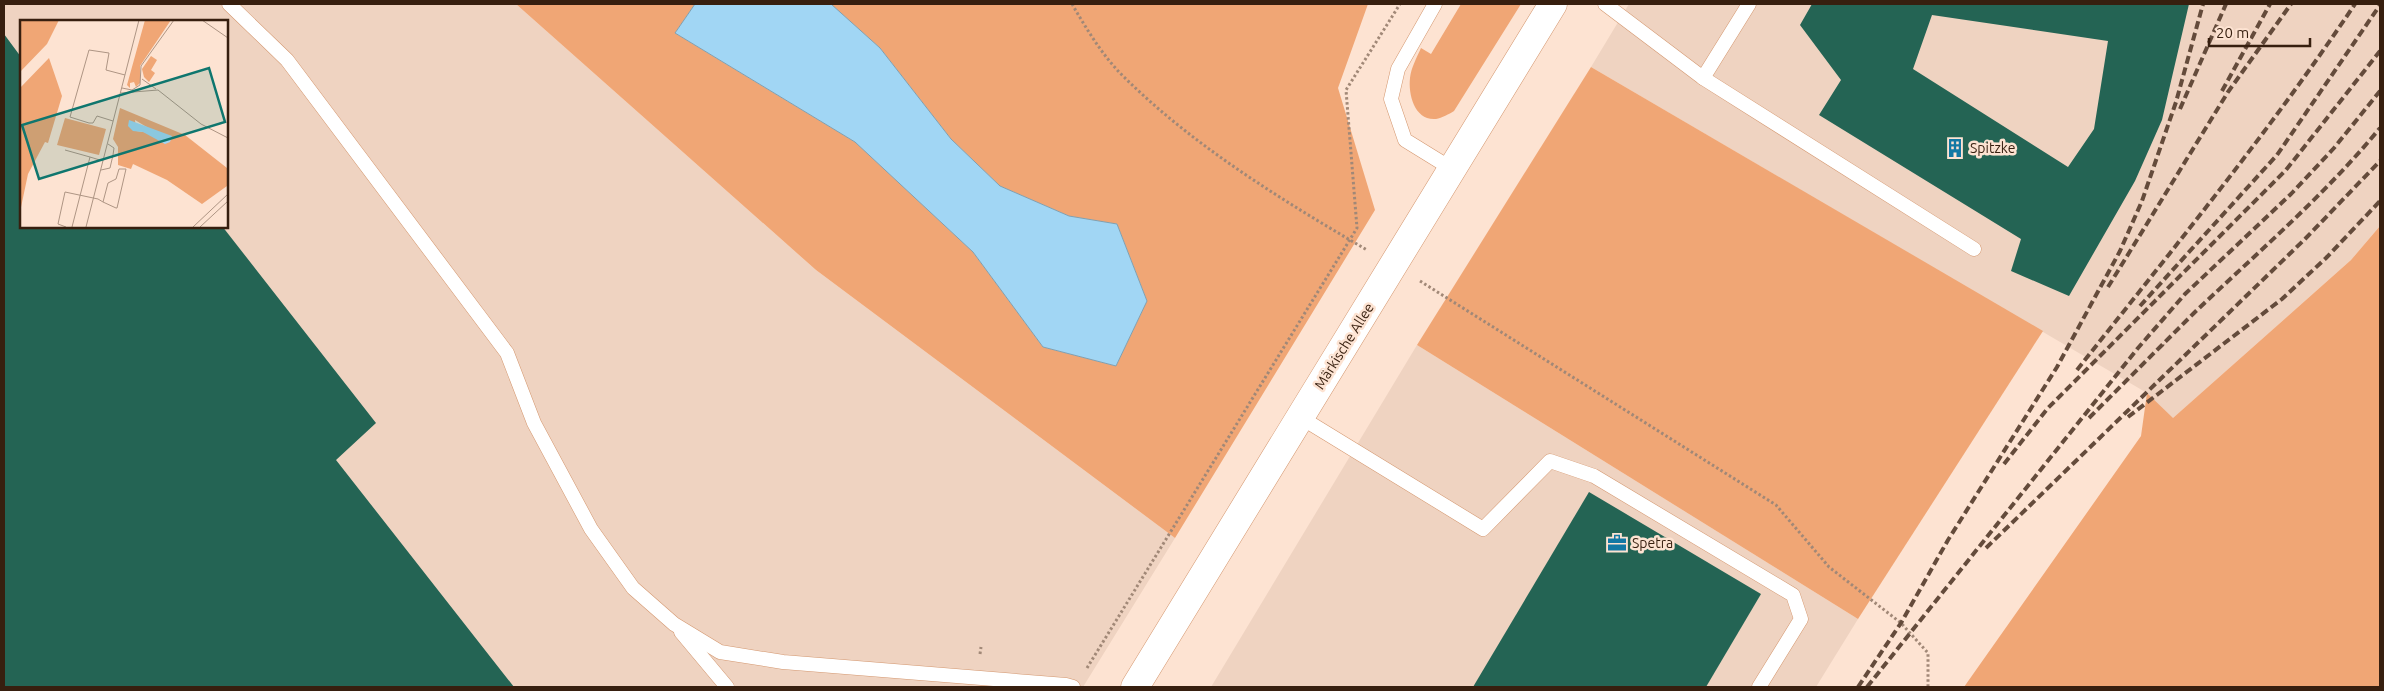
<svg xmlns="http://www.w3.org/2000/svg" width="2384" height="691" viewBox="0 0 2384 691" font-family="Ubuntu,sans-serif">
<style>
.built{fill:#efd3c1;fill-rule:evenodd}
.green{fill:#f0a675}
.water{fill:#a1d6f4;stroke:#819faf}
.building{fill:#246454;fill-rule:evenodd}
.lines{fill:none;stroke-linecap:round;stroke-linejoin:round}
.service-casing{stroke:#d4976f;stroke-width:15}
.tertiary-casing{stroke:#d4976f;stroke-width:29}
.path{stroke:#a18877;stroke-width:3;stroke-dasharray:2.5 2.5;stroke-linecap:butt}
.service{stroke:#fff;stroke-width:14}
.tertiary{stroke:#fff;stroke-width:28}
.rail{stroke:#644b3b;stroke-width:4;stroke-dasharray:8 4;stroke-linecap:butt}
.labels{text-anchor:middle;stroke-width:5;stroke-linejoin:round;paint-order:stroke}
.poi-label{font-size:14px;fill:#371f0f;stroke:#fde3d2;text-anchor:start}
.street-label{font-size:14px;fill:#371f0f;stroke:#fde3d2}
.inset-road{fill:none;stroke:#ae9584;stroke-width:1}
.view{fill:#0f766e;fill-opacity:0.15;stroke:#0f766e;stroke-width:2.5}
.inset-edge{fill:none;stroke:#371f0f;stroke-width:2.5}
</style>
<rect width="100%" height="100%" fill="#fde3d2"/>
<g class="built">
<path d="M4,4H516L816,270L1175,538L1083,687H4ZM21,21H226V226H21Z"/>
<polygon points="1629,4 2380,4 2380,226 2351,260 2172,419 2147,393 1591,67"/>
<polygon points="1417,345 1858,619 1816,687 1211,687"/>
</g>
<g class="green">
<polygon points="516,4 695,4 675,33 855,142 973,252 1043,347 1116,366 1147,301 1117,224 1069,216 1000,186 951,139 880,48 831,4 1368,4 1338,88 1375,210 1175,538 816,270"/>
<path d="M1461,4H1521L1454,111C1449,114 1442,118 1436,119C1415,121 1408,95 1410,78C1411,68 1417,57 1421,48L1431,54Z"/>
<polygon points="1591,67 2043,331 1858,619 1417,345"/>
<polygon points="2380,226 2380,687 1964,687 2141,436 2147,393 2173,418 2351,260"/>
</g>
<polygon class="water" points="695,4 831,4 880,48 951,139 1000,186 1069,216 1117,224 1147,301 1116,366 1043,347 973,252 855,142 675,33"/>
<g class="building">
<path d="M1812,4H2189L2162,120L2135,181L2069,296L2011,271L2021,239L1819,115L1841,80L1800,25ZM1932,15L2108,41L2094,129L2068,167L1913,69Z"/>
<polygon points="4,34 21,57 21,226 222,226 376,423 336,460 514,687 4,687"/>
<polygon points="1589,492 1761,594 1706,687 1473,687"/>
</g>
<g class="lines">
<g class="service-casing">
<g id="service">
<polyline points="229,4 287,60 507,353 534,423 591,529 633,588 674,624 720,652 783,662 1066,685 1073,687"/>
<polyline points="1435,4 1398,69 1391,99 1405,140 1452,169"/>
<polyline points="1605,4 1703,78 1749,4"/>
<polyline points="1703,78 1974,249"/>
<polyline points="1300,417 1483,529 1550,461 1594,476 1793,595 1801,619 1759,687"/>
<polyline points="681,632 727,687"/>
</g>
</g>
<g class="tertiary-casing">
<polyline id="tertiary" points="1135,687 1553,4"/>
</g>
<g class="path">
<path d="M1072,4C1086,28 1102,55 1122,75C1193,146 1282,200 1367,250"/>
<polyline points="1420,281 1776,505 1829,567 1901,623 1928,653 1928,687"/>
<polyline points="980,654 981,647"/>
<polyline points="1087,668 1357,228 1346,90 1400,4"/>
</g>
<use href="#service" class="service"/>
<use href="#tertiary" class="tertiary"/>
<g class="rail">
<polyline points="2222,91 2270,4"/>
<polyline points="2180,109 2226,4"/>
<polyline points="2108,287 2228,92 2291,4"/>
<polyline points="2140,306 2277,155 2380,5"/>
<path d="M2077,370C2172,250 2270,131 2355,4"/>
<polyline points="2128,417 2282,299 2326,258 2380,201"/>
<path d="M2089,418C2124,383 2159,348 2194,313C2258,252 2324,196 2380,128"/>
<polyline points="2004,464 2048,408 2286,170 2380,51"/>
<polyline points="1986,548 2305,239 2380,161"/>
<polyline points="1858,687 1901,623 1948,540 2057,367 2120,251 2142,201 2176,102 2203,4"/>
<polyline points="1867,687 2138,348 2185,294 2291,194 2334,148 2380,91"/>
</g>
</g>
<defs>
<g id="building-bare" transform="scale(1.5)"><path d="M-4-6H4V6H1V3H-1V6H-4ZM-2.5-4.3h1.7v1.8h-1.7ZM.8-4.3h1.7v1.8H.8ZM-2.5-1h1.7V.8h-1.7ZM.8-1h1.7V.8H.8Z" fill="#1378a4" stroke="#fde3d2" stroke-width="2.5" paint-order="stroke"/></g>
<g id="office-bare" transform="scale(1.5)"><path d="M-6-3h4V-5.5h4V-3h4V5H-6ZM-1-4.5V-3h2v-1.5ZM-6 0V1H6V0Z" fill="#1378a4" stroke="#fde3d2" stroke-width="2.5" paint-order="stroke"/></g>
</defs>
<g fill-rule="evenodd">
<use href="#building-bare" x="1955" y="148"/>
<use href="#office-bare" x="1617" y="543"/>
</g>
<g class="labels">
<g class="poi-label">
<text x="1970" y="153">Spitzke</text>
<text x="1632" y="548">Spetra</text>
</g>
<g class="street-label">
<text transform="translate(1344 346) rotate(-58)" y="5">Märkische Allee</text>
</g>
</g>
<g transform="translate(20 20)">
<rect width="208" height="208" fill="#fde3d2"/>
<path d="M0,0H39L27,24L0,52ZM125,0H151L120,46V63L116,67L114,62L110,63V68L107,65ZM131,36L137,40L131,50L135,53L129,62L124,57L122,49ZM29,38L42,76L28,123L25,122L8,154L0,192V68ZM100,88L165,115L207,148V166L182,184L147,160L113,144L111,149L98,145V127L93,119ZM115,100L135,112L151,116L116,111ZM45,98L86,109L79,135L37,125Z" fill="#f0a675" fill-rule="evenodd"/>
<path d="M109,100L152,116L150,122L145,124L123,112L113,111L108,106Z" fill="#a1d6f4"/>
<path class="inset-road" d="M182,0L208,18M122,59L136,69M102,68L112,70L120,65L121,46L154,0M101,73L138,70L181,104L208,118M93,101L77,96L73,103H69L50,97L69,30L89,33L86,50L105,55M45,130L70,137M81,150L90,148L93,135L94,128L88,124M46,207L38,204L45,172L78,179L83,182L96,188H97L106,149H99L96,159L88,163L83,182M52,207L70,137L83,141M66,207L119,0M173,207L208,174M180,207L208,181"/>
<path class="view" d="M189,48L205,102L19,159L2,105Z"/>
<rect width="208" height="208" class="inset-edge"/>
</g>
<rect width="2384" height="691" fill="none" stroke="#371f0f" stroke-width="10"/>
<path d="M2209 38v8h101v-8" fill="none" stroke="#371f0f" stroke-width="2.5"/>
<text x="2216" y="38" font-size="15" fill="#371f0f" stroke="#fde3d2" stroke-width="4" paint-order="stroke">20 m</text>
</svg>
